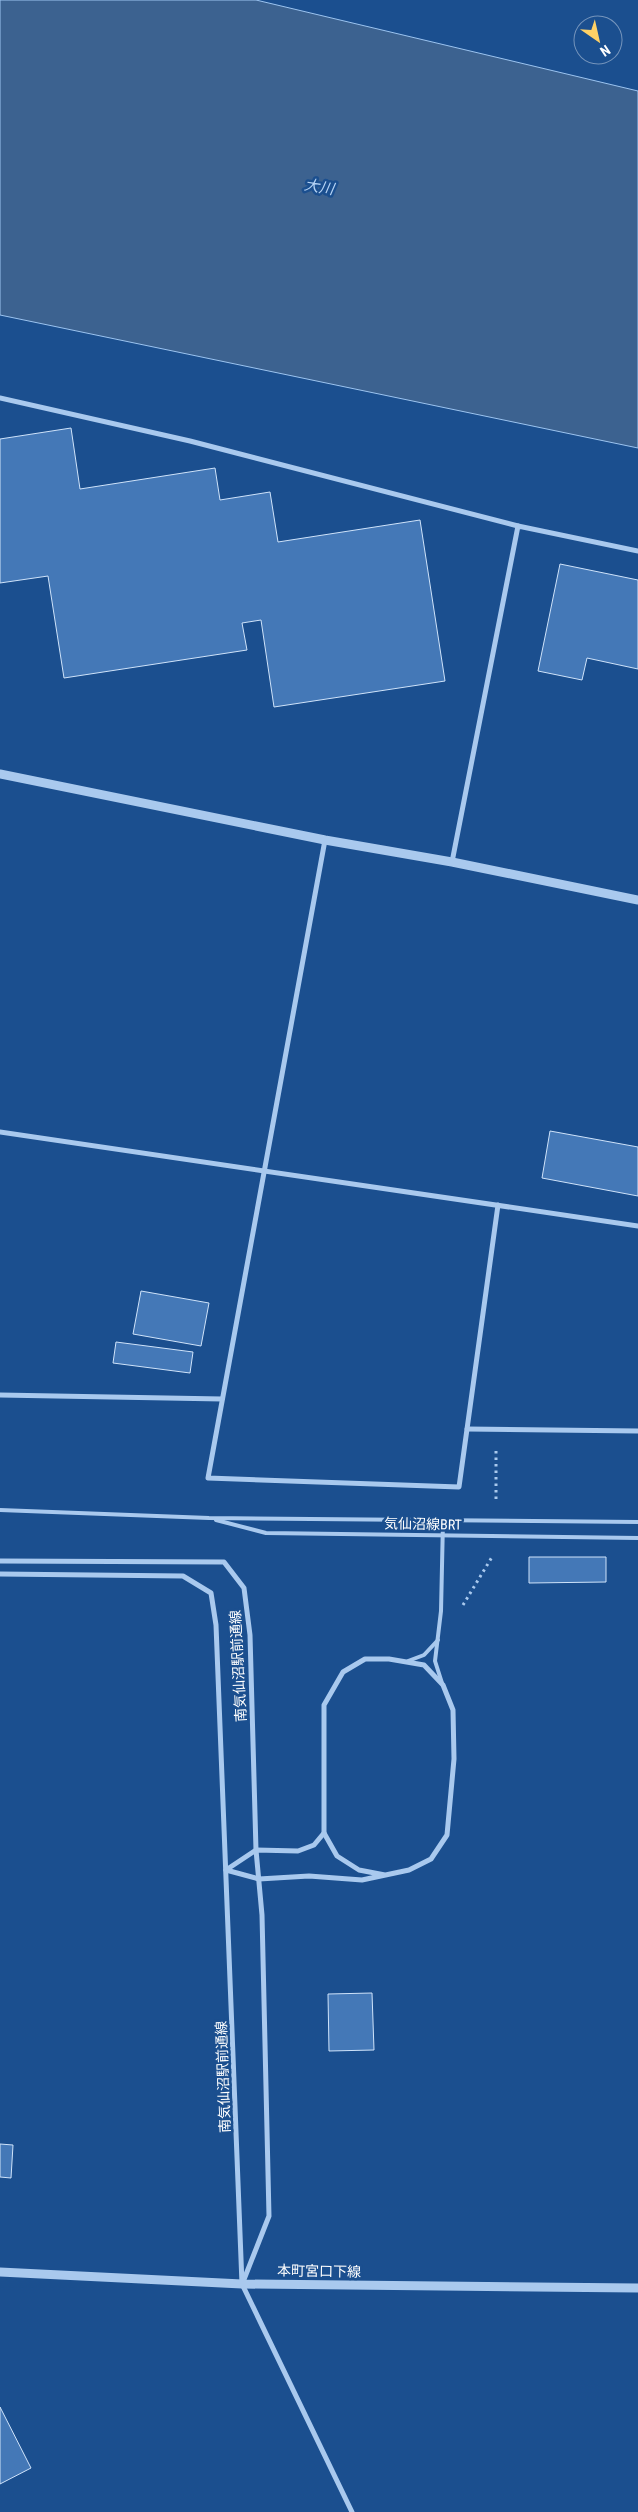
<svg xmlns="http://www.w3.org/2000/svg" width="638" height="2512" viewBox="0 0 638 2512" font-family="'Roboto Condensed','Noto Sans JP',sans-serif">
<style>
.water{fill:#3c6290;stroke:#9cc4f0}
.building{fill:#4478b7;stroke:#cfe3fa}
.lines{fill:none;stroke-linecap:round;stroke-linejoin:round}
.path{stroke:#a9c9ee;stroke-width:3;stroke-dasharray:2.5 4;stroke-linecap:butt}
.service{stroke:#a9c9ee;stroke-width:4}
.minor{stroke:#a9c9ee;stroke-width:5}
.tertiary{stroke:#a9c9ee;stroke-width:9}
.labels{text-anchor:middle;stroke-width:5;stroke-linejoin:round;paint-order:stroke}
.street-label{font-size:14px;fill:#fff;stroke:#1b4f8f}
.water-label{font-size:15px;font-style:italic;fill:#b5d3f5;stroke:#1b4f8f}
</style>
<rect width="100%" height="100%" fill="#1b4f8f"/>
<polygon class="water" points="0,0 256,0 638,91 638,448 0,315"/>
<g class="building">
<polygon points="71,428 80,489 215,468 220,500 270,492 278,542 420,520 445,681 274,707 261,620 242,623 247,650 64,678 48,576 0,583 0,439"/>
<polygon points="560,564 638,580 638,669 587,658 582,680 538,671"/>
<polygon points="550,1131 638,1147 638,1196 542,1178"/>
<polygon points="141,1291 209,1303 201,1346 133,1334"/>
<polygon points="116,1342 193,1352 190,1373 113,1363"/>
<polygon points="529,1557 606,1557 606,1582 529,1583"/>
<polygon points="372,1993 374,2050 329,2051 328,1994"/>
<polygon points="0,2144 13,2145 11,2178 0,2177"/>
<polygon points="0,2407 31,2468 0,2484"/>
</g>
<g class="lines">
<g class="path">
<polyline points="496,1451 496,1502"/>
<polyline points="463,1605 492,1557"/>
</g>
<g class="service">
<polyline points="0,1510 209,1518 638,1522"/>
<polyline points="216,1520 266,1533 638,1538"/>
<polyline points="408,1661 424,1655 438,1640"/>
<polyline points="442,1683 435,1661 441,1611 443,1521"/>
</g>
<g class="minor">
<polyline points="0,398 190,441 518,526"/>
<polyline points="325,840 208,1478 459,1487 498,1205"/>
<polyline points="452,862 518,526 638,551"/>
<polyline points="0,1132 638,1226"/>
<polyline points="0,1395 222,1399"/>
<polyline points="467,1429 638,1431"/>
<polyline points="0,1561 224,1562 244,1588 250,1635 256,1850 262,1915 269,2216 243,2282"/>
<polyline points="0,1574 183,1576 211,1593 216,1625 242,2284 352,2512"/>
<polyline points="226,1870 259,1879 309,1876 362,1880 409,1870 431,1859 447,1835 454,1759 453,1710 443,1685 424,1665 389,1659 365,1659 343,1672 324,1705 324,1833 337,1856 359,1870 385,1875"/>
<polyline points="226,1870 256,1850 298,1851 314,1845 324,1833"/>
</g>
<g class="tertiary">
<polyline points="0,774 325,840 452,862 638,900"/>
<polyline points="0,2272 242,2284 638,2288"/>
</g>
</g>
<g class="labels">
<g class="street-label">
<text transform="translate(423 1524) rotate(1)" y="5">気仙沼線BRT</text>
<text transform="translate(238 1666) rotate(-93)" y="5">南気仙沼駅前通線</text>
<text transform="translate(223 2077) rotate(-92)" y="5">南気仙沼駅前通線</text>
<text transform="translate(319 2271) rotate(1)" y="5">本町宮口下線</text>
</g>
<g class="water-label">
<text transform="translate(319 187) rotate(9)" y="5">大川</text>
</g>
</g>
<g transform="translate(598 40) rotate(146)"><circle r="24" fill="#1b4f8f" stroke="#7695bc"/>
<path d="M0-4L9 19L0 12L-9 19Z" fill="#ffd166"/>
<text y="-8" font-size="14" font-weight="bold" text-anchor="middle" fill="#ffffff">N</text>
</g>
</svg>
